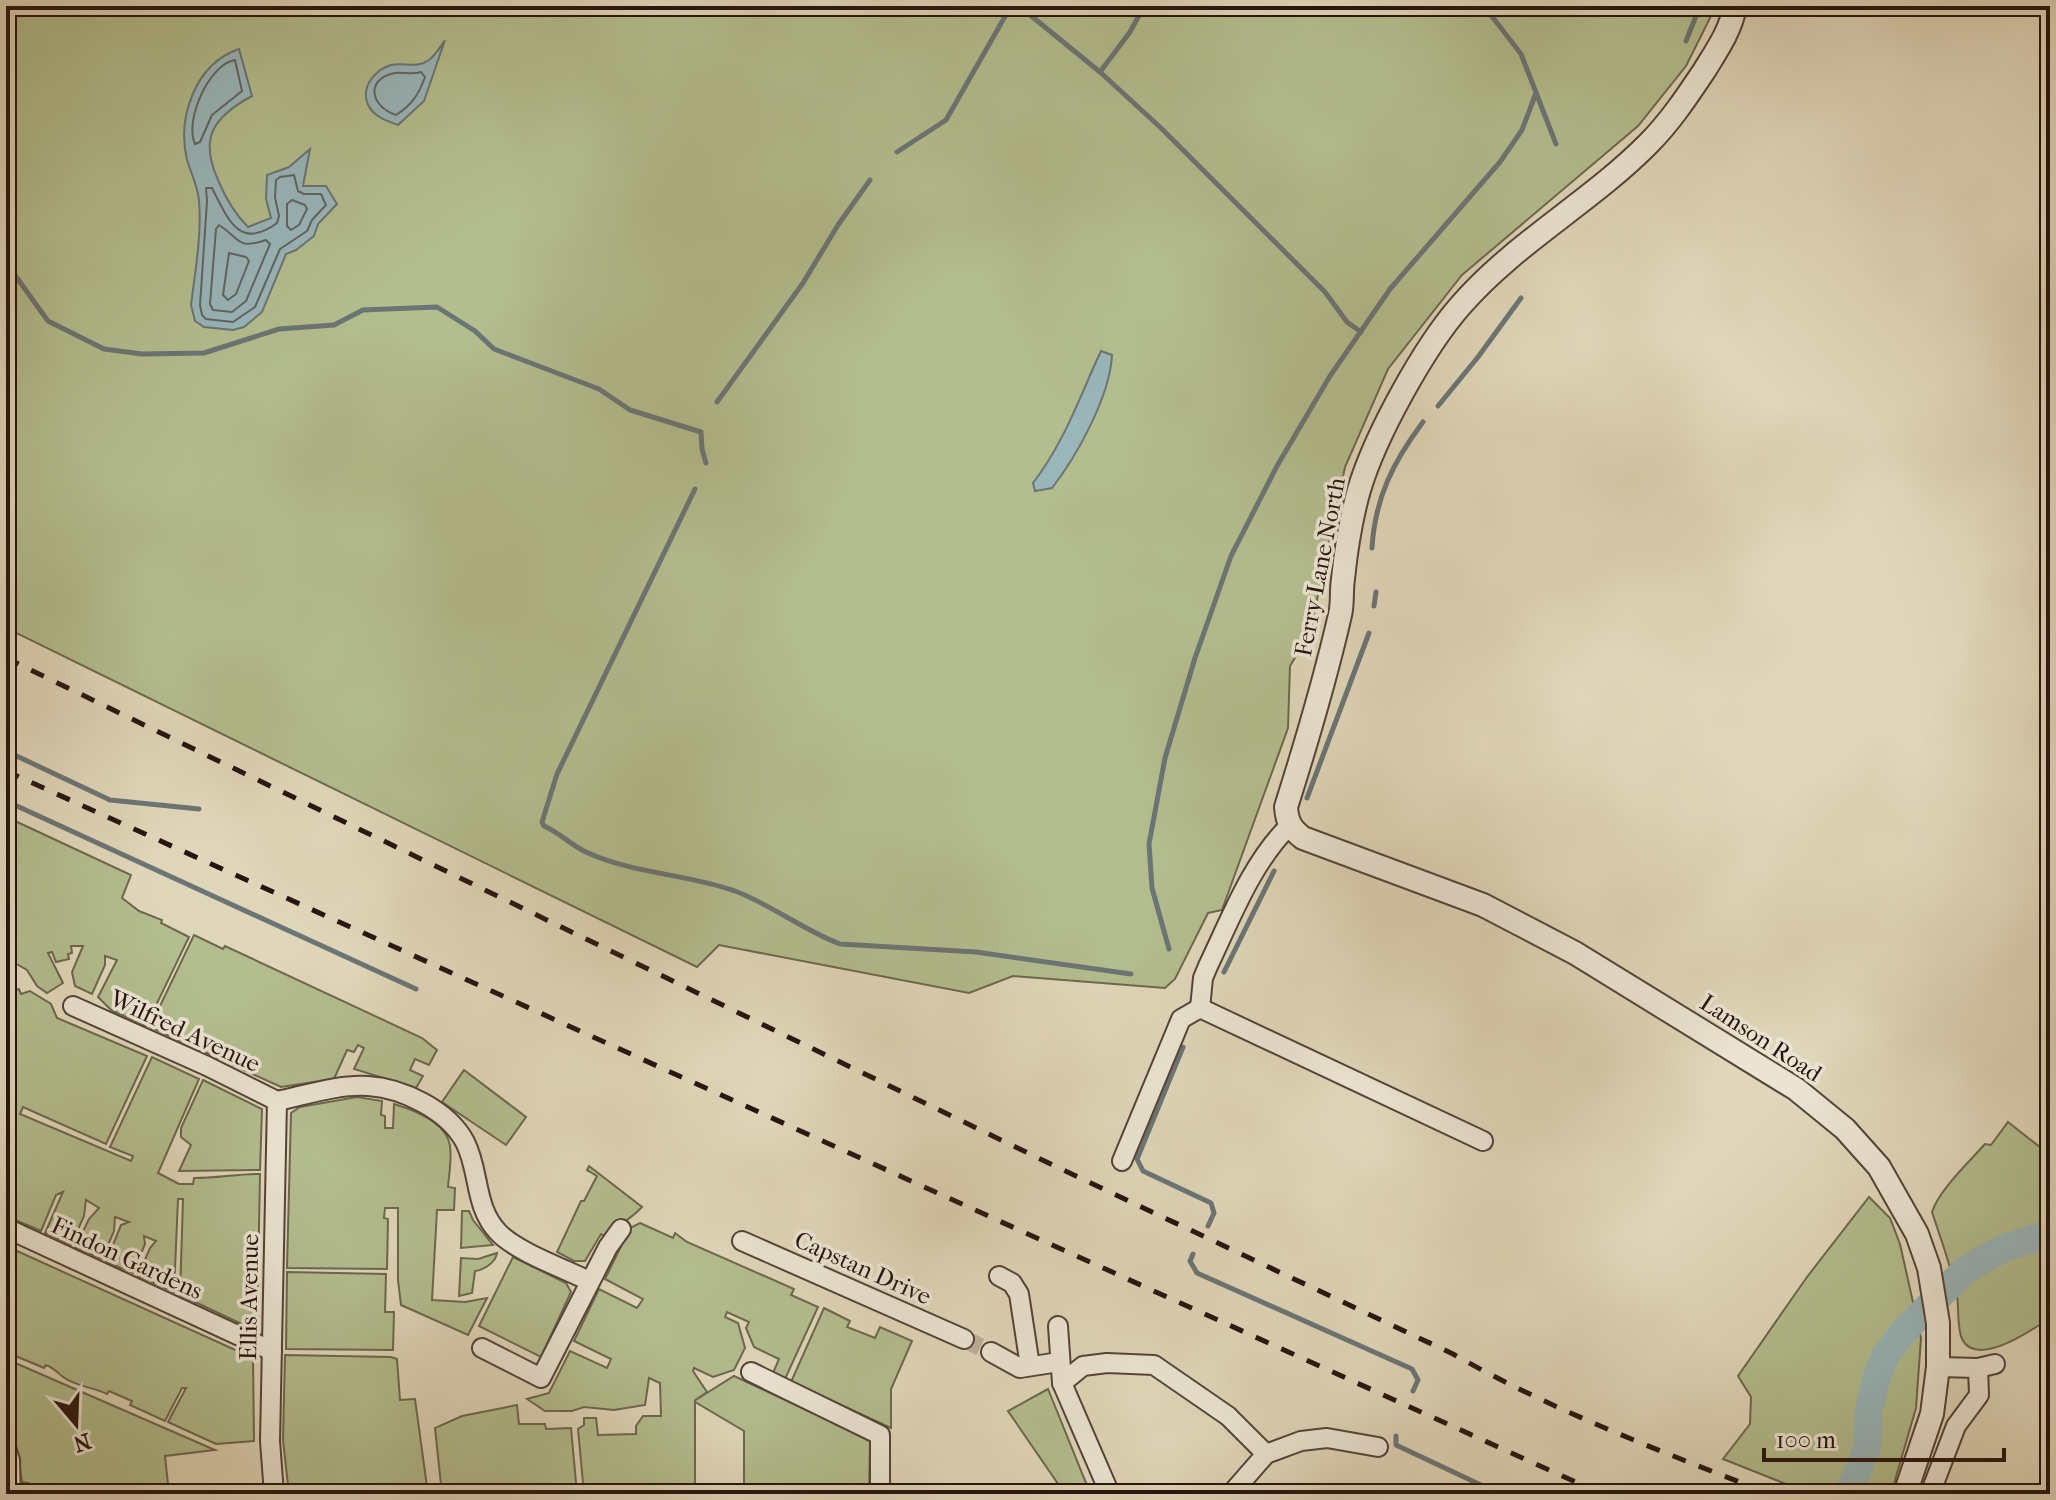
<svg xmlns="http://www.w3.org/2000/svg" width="2056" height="1500" viewBox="0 0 2056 1500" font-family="'IM FELL French Canon',serif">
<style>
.green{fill:#b3bd8e;stroke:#6c684e;stroke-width:2}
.water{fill:#99b6ba;stroke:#6b7575;stroke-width:2}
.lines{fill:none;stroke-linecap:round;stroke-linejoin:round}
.shore{stroke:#606564;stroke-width:2}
.stream{stroke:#6b7575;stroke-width:5}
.river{stroke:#99b6ba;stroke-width:28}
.minor-tunnel{stroke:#bbaf97;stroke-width:18;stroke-dasharray:18 9;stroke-linecap:butt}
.minor-casing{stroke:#544439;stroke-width:22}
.tertiary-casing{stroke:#544439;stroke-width:26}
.minor{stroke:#ebe4d2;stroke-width:18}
.tertiary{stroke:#ebe4d2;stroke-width:22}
.rail{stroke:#26140e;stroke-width:5;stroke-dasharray:14 14;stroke-linecap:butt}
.labels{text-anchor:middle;stroke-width:7;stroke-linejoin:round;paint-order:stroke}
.street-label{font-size:24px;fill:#26140e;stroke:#ebe4d2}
</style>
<rect width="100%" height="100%" fill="#e0d6b9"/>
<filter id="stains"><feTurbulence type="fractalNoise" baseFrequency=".0025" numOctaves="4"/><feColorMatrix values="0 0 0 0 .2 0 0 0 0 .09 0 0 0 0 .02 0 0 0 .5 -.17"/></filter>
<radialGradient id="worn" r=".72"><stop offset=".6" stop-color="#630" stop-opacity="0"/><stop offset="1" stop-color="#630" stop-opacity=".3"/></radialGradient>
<g class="green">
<polygon points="6,6 1716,6 1686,66 1638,126 1462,275 1388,369 1345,467 1310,633 1290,666 1288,728 1222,910 1208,913 1175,979 1165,988 1013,976 969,993 719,945 697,967 6,628"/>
<polygon points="15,821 131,875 122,898 139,911 162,920 161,923 189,937 146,1026 111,1010 98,997 117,960 105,956 105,965 92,994 75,986 72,972 83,946 71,946 72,953 68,954 69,959 56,962 52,952 48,953 63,983 47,993 37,986 27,970 6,958 6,831 10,832"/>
<polygon points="194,935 223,949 225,946 422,1038 437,1050 429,1065 415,1059 410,1070 423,1076 416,1088 354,1069 364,1048 358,1045 354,1052 347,1050 334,1079 281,1087 150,1027"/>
<path d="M19,989L21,994L30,991L51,1004L57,1018L147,1056L106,1144L23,1107L20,1114L131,1161L133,1156L110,1147L152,1057L199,1079L158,1173L179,1184H193L194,1178C217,1178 237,1174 260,1174L257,1331L180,1295L183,1199H178L174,1292L138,1276L150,1248L156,1241L144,1236L145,1244L133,1273L106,1262L121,1225L129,1222L115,1217L114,1231L102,1259L75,1248L89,1219L99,1208L86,1200L84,1216L71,1245L45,1233L63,1192L56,1195L41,1231L6,1216V994Z"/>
<polygon points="464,1070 526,1117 506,1145 442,1102"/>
<polygon points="203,1080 262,1109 260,1170 179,1171 191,1145 181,1137 181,1128"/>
<path d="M357,1097L382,1101L381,1115L385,1116V1128H393L394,1104C414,1110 447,1122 450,1146C452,1159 449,1174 448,1187L455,1188L454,1210H437L432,1300L465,1302L487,1298L468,1335L401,1305L398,1280V1208H385L384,1218L388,1219L387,1269L287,1268L291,1113L300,1107Z"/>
<path d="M2008,1122L2050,1155V1318C2033,1329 1977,1369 1962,1339C1957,1328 1959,1309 1957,1296C1952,1268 1941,1240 1932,1212C1939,1190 1969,1162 1985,1144L1991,1145Z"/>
<path d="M589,1166L642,1207C631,1219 618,1224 608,1238L601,1234L585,1261H574L557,1252L581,1201H584L597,1176L587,1170Z"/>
<polygon points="1869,1197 1890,1218 1900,1244 1921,1338 1916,1408 1891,1494 1811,1494 1723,1459 1750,1424 1751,1397 1738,1376 1807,1277"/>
<polygon points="462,1211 469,1211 473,1220 493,1245 461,1248"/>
<polygon points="640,1223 673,1238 675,1233 687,1242 794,1289 791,1295 818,1307 785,1379 773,1373 779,1359 754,1347 746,1328 749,1322 727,1312 725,1317 738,1323 745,1348 734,1370 713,1377 694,1368 693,1371 707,1392 694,1401 734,1376 870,1440 869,1494 744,1494 744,1431 695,1402 695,1494 584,1494 578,1429 584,1425 584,1418 596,1418 598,1435 636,1434 636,1426 643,1416 661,1416 660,1383 649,1378 645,1405 614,1410 584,1407 572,1411 545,1411 527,1399 549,1393 570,1351 607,1368 611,1359 574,1341 599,1289 637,1308 643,1299 605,1279 630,1228"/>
<path d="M6,1246L253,1358L254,1441L216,1444L168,1422L186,1388H182L165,1421L130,1405L132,1401L109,1391L107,1394C93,1387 77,1387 63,1377C57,1372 54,1368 46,1365L44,1368L6,1352Z"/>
<path d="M497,1253C496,1262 484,1270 475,1271L472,1293L459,1296L461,1258L478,1259Z"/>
<polygon points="513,1257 566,1283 571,1292 541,1357 479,1326"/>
<polygon points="287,1272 386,1274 385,1312 394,1312 393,1350 286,1349"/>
<polygon points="824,1308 850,1321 847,1327 875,1338 880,1327 912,1341 891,1389 891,1428 791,1382"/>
<polygon points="285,1355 391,1357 397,1359 400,1400 415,1399 428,1494 289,1494 283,1440"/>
<path d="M13,1362L215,1450L165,1456L169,1494H28L29,1483L22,1482C17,1447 6,1418 6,1383L12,1381Z"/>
<polygon points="1048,1389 1088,1488 1084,1494 1065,1494 1008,1411"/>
<polygon points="517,1405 519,1424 545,1424 546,1429 571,1428 577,1494 442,1494 435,1428 462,1416"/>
</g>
<g class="water">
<path d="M445,40L424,101L398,125C384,120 369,115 366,98C364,83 377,69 391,65C404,62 417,69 429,60C435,56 441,46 445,40Z"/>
<path d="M239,49L252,96C213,117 199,138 218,180C225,197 235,214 248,227L271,218L266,199L267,175L289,167L310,149L303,186H326L337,204L318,224L314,236L296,250L286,254L262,312L244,327L233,330L204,327L195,321L191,305C195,273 202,233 199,201C198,187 191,173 187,160C177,117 195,64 239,49Z"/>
<path d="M1101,351L1112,355C1110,396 1077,456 1052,488L1035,491L1033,483C1065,441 1079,398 1101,351Z"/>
</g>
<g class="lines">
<g class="shore">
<path d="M235,60L242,91L212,115L200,142L195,144C184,121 209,64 235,60Z"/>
<path d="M421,72L425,77C419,94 412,105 396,115C371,107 364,79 395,73C404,72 412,75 421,72Z"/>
<path d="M294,175L298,191L304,194H321L326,205L312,220L307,231L280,249L255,307L233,322L206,319L202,315L200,305L207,201L206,188H212C228,219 239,251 277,223L279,216L275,197L276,180L280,177Z"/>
<polygon points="292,200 305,205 307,209 299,225 291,230 287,226 287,204"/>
<path d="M219,225C241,239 236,250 266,240L270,244L246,301L232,312L213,310L210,304L216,229Z"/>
<polygon points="229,253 246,257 249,261 236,294 228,300 223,295"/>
</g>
<g class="stream">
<polyline points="1019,6 1100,72 1161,128 1325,292 1347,322 1361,332"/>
<polyline points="1484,6 1521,54 1556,144"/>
<polyline points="6,8 12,6"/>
<polyline points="1686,41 1700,6"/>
<polyline points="1100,72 1130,32 1144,6"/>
<polyline points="897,152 946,120 1011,6"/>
<polyline points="6,258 12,271 48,321 104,349 142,354 204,353 279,329 334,325 363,310 437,307 475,331 494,349 599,389 630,410 701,432 702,449 706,463"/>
<polyline points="717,402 803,283 838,225 870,180"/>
<polyline points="1438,406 1478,357 1521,298"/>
<path d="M695,489L557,774L542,822L544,826C560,833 571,845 586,852C633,874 688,874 735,891C772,905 803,930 840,944L976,952L1131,974"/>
<path d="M1372,548C1375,498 1393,462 1423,422"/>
<polyline points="1374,606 1376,592"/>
<polyline points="6,751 110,800 199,809"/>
<polyline points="1307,798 1369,633"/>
<polyline points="6,801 416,989"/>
<polyline points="1169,949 1152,888 1149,844 1165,758 1195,658 1231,556 1277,466 1330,376 1390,289 1500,162 1522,130 1536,93"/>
<polyline points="1224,972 1274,871"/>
<polyline points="1183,1047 1137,1159 1143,1171 1211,1203 1214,1213 1208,1226"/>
<polyline points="1193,1254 1190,1261 1197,1273 1412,1369 1418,1380 1413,1391"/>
<polyline points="1396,1436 1396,1445 1500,1494"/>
</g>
<polyline class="river" points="1848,1494 1867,1449 1869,1410 1876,1380 1885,1357 1903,1332 1965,1270 2002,1249 2050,1233"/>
<polyline class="minor-tunnel" points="964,1339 991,1352"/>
<g class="minor-casing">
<g id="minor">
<path d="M1289,826C1251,864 1231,918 1208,966L1203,978L1200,1008L1483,1141"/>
<polyline points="73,1006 207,1066 277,1101"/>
<path d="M277,1101C306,1095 338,1084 368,1086C402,1088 448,1110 465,1142C480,1171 474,1207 498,1232C515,1251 565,1269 589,1281"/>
<polyline points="1122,1161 1181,1019 1200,1008"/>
<polyline points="6,1228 272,1351"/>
<polyline points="742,1241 964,1339"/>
<polyline points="999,1276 1012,1283 1019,1294 1030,1366"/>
<polyline points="1058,1326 1062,1383 1110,1494"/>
<polyline points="482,1348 541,1378 608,1247 621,1229"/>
<polyline points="991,1352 1020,1368 1059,1362"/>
<polyline points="1938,1367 1978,1368 1995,1364"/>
<polyline points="751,1372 880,1435 880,1494"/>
<polyline points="1062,1383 1083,1366 1107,1363 1154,1365 1228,1416 1266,1454"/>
<polyline points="6,1448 10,1460 11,1494"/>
<polyline points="274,1494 270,1441 277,1101"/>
<polyline points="1231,1494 1266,1454 1301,1441 1327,1438 1378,1447"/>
<polyline points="1930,1494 1956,1426 1979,1395 1978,1368"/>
</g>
</g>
<g class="tertiary-casing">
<path id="tertiary" d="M1735,6C1731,30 1717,50 1704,71C1688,95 1670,122 1649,143C1591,202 1516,242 1461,305C1424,347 1375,436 1359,490C1351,518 1346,549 1343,579C1341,591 1343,603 1340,615C1325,680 1306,744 1286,807C1287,822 1291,829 1303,838L1483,905L1575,953L1796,1089L1845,1129L1879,1167L1917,1234L1929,1268L1938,1323V1367L1932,1414L1905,1494"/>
</g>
<use href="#minor" class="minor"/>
<use href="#tertiary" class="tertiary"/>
<g class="rail">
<path d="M6,658L1061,1169L1453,1354C1553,1411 1663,1452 1770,1494"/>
<polyline points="6,771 1602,1494"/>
</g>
</g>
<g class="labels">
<g class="street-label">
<text transform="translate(1320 567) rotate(-79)" y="8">Ferry Lane North</text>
<text transform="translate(185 1031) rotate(25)" y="8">Wilfred Avenue</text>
<text transform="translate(1761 1038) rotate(33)" y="8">Lamson Road</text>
<text transform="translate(127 1258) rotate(25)" y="8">Findon Gardens</text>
<text transform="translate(863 1268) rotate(24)" y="8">Capstan Drive</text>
<text transform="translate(249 1297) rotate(-89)" y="8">Ellis Avenue</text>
</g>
</g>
<rect width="2056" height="1500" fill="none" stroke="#e0d6b9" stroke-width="32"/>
<rect x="8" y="8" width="2040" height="1484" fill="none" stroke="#26140e" stroke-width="4"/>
<rect x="16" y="16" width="2024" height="1468" fill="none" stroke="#26140e" stroke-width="2"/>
<g transform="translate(76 1424) rotate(161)" stroke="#ebe4d2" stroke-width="6" paint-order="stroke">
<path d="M0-6L14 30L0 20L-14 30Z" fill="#26140e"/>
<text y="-12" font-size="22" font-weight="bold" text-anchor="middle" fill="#26140e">N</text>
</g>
<path d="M1764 1448v12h240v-12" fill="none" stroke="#26140e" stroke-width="4"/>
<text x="1776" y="1448" font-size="24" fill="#26140e" stroke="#ebe4d2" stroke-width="6" paint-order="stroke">100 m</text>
<rect width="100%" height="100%" filter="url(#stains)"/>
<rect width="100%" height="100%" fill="url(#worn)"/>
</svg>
